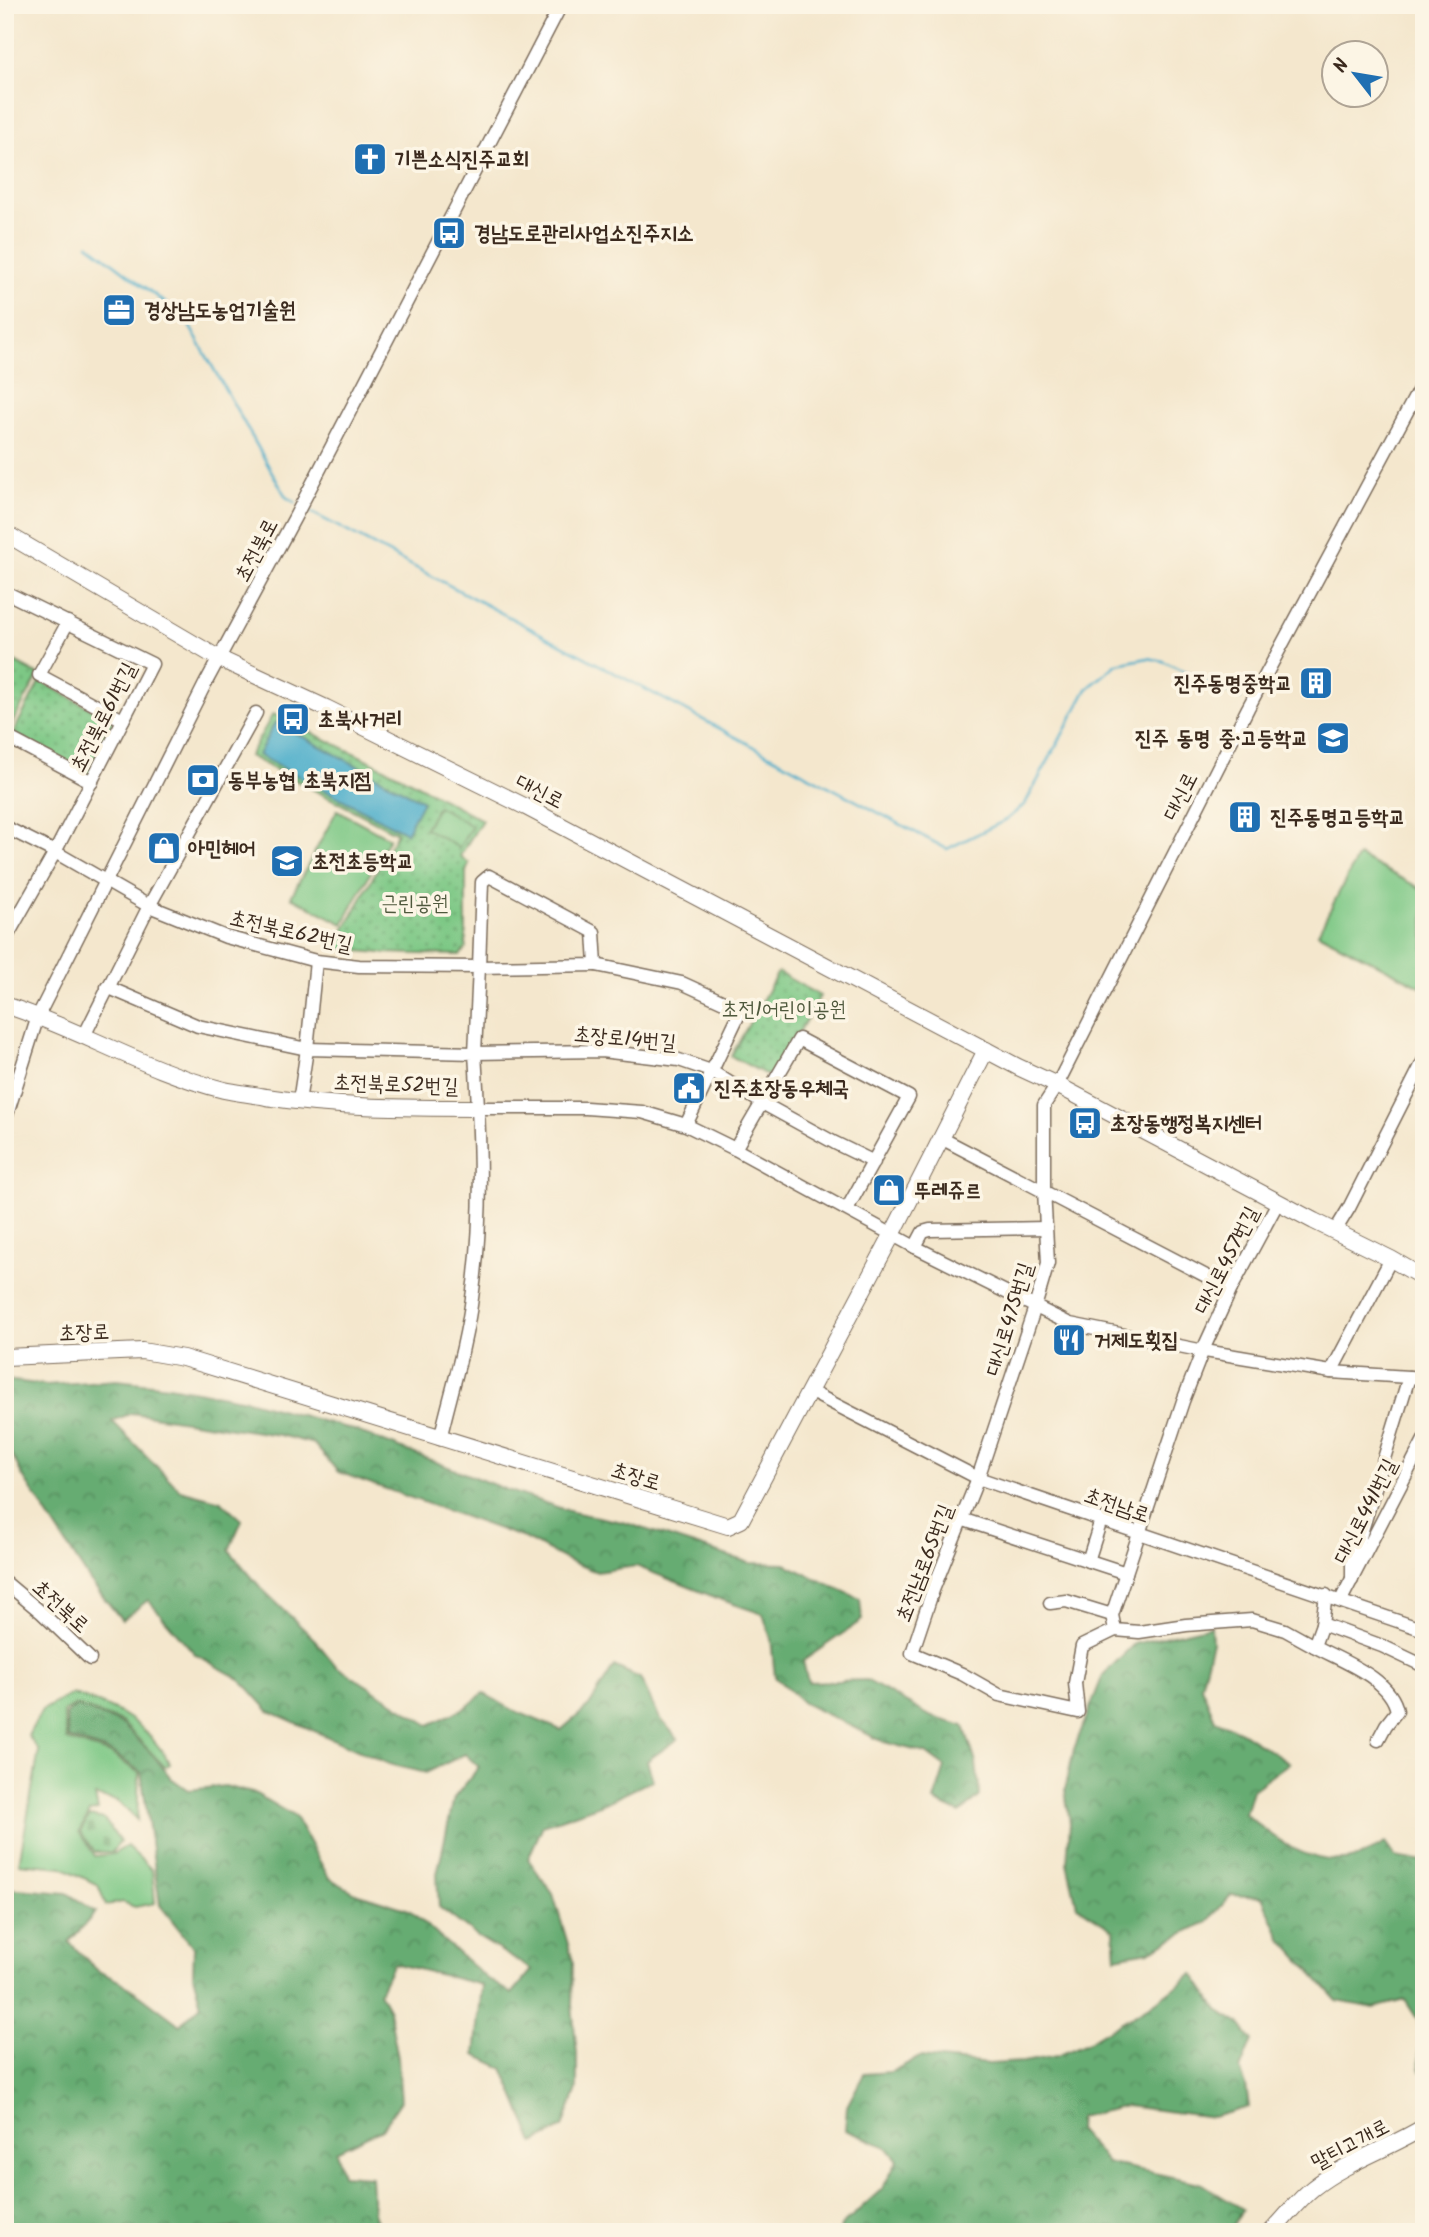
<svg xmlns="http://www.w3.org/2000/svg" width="1429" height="2237" viewBox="0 0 1429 2237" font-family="Kalam,'Poor Story',sans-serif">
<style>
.grass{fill:url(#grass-dots);stroke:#5c7952;stroke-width:2}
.forest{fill:url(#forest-crowns);stroke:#506b48;stroke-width:2}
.cemetery{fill:url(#cemetery-stones);stroke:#5c7952;stroke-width:2}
.garden{fill:#7dc885;stroke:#5c7952;stroke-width:2}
.water{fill:#4badca;stroke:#436c74;stroke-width:2}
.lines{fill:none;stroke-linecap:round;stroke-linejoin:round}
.stream{stroke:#4badca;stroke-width:2.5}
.street-casing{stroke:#7c6c5b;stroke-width:15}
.secondary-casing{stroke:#7c6c5b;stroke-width:18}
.street{stroke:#fff;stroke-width:12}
.secondary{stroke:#fff;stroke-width:16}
.labels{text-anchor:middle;stroke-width:7;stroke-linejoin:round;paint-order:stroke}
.poi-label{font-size:21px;font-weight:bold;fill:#3b2a1e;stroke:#fcf5e5;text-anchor:start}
.street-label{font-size:21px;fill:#3b2a1e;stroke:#fcf5e5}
.park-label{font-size:21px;fill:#4f593d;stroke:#fcf5e5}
</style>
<defs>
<pattern id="grass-dots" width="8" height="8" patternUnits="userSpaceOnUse" patternTransform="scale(1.75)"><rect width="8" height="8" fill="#7dc885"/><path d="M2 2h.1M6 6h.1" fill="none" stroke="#68a36c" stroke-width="1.8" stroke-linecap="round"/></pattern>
<pattern id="forest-crowns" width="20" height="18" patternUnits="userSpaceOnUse" patternTransform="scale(1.75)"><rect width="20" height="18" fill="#66ac72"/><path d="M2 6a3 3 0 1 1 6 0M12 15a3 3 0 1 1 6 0" fill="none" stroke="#558c5d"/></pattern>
<pattern id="cemetery-stones" width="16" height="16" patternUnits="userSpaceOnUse" patternTransform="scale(1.75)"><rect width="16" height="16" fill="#7dc885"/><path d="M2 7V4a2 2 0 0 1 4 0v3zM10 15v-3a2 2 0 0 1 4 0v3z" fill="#68a36c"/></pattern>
</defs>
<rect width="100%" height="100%" fill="#fcf5e5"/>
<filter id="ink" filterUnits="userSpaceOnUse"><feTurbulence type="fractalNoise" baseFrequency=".0143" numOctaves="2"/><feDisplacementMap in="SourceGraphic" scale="14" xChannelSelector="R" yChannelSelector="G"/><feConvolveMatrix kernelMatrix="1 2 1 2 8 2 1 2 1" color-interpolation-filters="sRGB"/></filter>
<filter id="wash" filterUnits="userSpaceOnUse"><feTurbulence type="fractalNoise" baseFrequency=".00686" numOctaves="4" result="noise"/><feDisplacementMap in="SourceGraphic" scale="28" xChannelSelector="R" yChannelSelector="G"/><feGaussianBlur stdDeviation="1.57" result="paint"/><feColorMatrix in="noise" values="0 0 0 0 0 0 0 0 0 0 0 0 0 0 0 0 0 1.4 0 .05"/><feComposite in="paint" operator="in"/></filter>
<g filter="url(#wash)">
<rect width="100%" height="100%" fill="#f4e7cd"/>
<g class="grass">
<polygon points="5,657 39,675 5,736"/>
<polygon points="40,681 117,723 90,775 12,735"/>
<polygon points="273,714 399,775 482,820 460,856 469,863 466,872 466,948 460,955 381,953 334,949 397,833 249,756"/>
<polygon points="778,972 820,996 772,1078 731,1056"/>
</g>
<g class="forest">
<polygon points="5,1380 46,1385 117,1380 169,1386 247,1400 354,1430 507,1490 572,1512 623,1522 750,1563 785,1564 860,1599 862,1620 803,1661 808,1682 866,1680 932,1717 964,1726 976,1763 980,1796 960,1813 934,1801 945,1767 926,1753 884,1742 803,1703 775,1677 771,1639 763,1614 722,1600 636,1566 597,1572 571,1562 524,1538 338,1472 314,1444 279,1435 132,1413 112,1421 180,1490 221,1501 242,1520 229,1550 261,1588 315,1640 336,1666 429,1725 467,1707 483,1693 513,1710 561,1730 589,1706 614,1666 640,1678 659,1717 678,1739 647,1761 653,1780 603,1804 543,1825 528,1859 553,1894 573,1961 572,2005 577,2054 577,2089 563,2127 534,2143 503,2068 475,2055 482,1985 393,1963 379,1992 389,2010 398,2058 401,2101 382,2129 336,2151 342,2175 371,2177 373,2212 379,2232 235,2232 232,2228 200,2232 5,2232 6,1888 67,1893 96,1912 69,1942 98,1971 119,1981 140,1995 180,2025 201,2005 193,1976 194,1948 160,1905 141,1772 111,1752 68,1738 66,1714 76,1706 122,1724 153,1755 171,1778 188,1790 225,1786 256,1794 295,1817 329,1878 356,1893 409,1910 486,1978 512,1994 532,1970 478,1937 439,1907 437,1874 454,1798 479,1767 465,1754 426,1773 389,1764 269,1711 241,1680 195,1654 148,1600 122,1620 90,1581 22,1475 5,1440"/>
<path d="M1211,1626L1212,1642L1201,1686L1215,1720L1241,1732L1289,1763L1252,1790L1245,1814C1276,1840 1313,1869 1356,1858C1366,1855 1376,1848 1385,1843L1395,1857L1424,1862V2074L1420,2071L1418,2020L1405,2000L1374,2008L1337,2001L1281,1939L1262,1897L1231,1895L1208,1921L1149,1951L1116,1957L1114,1930L1077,1906L1067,1863L1070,1823L1065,1790L1074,1749L1103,1675L1134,1644Z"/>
<polygon points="1193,1974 1218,2010 1240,2024 1252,2040 1240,2070 1246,2086 1249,2107 1213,2117 1126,2106 1079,2117 1078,2130 1107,2163 1200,2183 1242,2209 1230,2232 840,2232 841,2226 882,2189 898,2160 887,2147 845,2130 847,2106 864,2074 891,2072 920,2057 989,2064 1023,2062 1057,2056 1085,2044 1154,2003"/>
</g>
<polygon class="cemetery" points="89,1816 104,1819 120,1842 112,1852 95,1852 80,1832"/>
<g class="garden">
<polygon points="438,806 472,826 459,848 425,828"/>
<polygon points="337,810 389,838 343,924 291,897"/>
<polygon points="1358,856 1424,890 1424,988 1318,933"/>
<path d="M72,1694C118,1708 146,1722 170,1764L165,1767L122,1722L76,1705L63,1712L67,1740L111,1754L139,1773L137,1820L118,1801L95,1796L98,1810L89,1812L79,1832L95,1856L113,1854L127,1846L152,1870L155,1903L135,1907L122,1902L106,1905L98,1885L62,1867L19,1863L39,1751L28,1736L42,1710Z"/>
</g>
<polygon class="water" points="275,722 423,801 406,833 258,755"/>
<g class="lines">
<g class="stream">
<polyline points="88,244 185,318 286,497 296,503"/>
<polyline points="305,509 947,849 1006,820 1025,804 1087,689 1117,664 1148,658 1163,661 1241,699"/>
</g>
</g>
</g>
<g filter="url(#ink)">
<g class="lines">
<g class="street-casing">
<g id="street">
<polyline points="5,592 152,664 55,852 5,940"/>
<polyline points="68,622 39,675 123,720"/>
<polyline points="5,745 9,738 92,782"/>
<polyline points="5,827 55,852 149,906 226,937 316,961 359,966 479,967 475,1053 601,1051 679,1060 711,1071 762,1103 835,1143 874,1162"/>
<polygon points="489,876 594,932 596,965 479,967 482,882"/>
<polyline points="596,965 682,983 741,1010 686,1125"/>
<polyline points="107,987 198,1026 307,1049 316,961"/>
<polyline points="84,1036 149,906 256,713"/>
<path d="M299,1102L307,1049L475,1053C480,1133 484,1218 472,1298C466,1345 451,1392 440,1439"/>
<polyline points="479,1108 586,1108 642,1112 686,1125 735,1149 915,1247 1070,1324 1199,1350 1331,1372 1424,1378"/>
<polyline points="5,1121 38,1016 205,684 295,517 561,5"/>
<polyline points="941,1138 1231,1289"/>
<polyline points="735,1149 799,1039 909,1097 847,1209"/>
<polyline points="1278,1202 1231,1289 1203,1350 1183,1401 1112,1615 1115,1630 1082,1646 1075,1683 1078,1712 999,1695 962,1674 912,1653 933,1590 978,1478 1035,1307 1048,1263 1044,1190 1044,1105 1057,1085 1248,708 1424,380"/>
<polyline points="1335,1231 1349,1208 1424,1060"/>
<polyline points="915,1247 923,1232 930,1230 1046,1228"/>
<polyline points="1331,1372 1391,1259"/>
<polyline points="809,1391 978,1478 1424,1630"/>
<polyline points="961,1519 1126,1573"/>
<polyline points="1088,1561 1101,1520"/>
<polyline points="1352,1580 1352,1563 1409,1377"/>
<polyline points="5,1582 42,1613 90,1659"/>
<polyline points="1326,1595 1322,1624 1382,1646 1424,1666"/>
<polyline points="1341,1600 1424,1440"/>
<polyline points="1050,1603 1066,1601 1112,1615"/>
<polyline points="1115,1630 1139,1632 1186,1625 1252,1620 1285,1630 1314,1646 1322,1624"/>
<path d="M1314,1646C1341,1661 1391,1678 1397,1711L1386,1725L1378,1740"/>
</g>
</g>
<g class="secondary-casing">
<g id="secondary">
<polyline points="5,533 218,658 326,708 526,807 1018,1067 1057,1085 1314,1221 1391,1259 1424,1278"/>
<path d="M5,1005C80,1029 147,1071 224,1090C237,1093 252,1094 266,1097C336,1108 408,1108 479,1108"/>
<polyline points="5,1357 142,1351 183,1358 728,1526 741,1520 892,1235 986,1050"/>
<path d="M1271,2232C1285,2218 1298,2200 1313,2188C1346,2162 1388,2149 1424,2127"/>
</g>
</g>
<use href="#street" class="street"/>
<use href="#secondary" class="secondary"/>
</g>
</g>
<defs>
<g id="church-square" transform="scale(1.75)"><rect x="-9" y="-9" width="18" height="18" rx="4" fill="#1f6fb2" stroke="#fcf5e5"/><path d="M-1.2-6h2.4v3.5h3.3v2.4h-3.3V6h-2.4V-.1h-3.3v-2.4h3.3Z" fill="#fff"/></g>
<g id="bus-square" transform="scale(1.75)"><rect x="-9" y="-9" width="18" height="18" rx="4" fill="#1f6fb2" stroke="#fcf5e5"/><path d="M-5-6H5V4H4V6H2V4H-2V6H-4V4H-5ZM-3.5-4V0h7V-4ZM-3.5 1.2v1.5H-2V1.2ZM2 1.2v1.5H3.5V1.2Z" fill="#fff"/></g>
<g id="office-square" transform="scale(1.75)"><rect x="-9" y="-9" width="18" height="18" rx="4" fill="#1f6fb2" stroke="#fcf5e5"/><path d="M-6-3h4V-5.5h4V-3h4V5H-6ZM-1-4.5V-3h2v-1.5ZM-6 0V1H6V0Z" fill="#fff"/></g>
<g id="building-square" transform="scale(1.75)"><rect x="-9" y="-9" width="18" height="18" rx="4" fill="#1f6fb2" stroke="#fcf5e5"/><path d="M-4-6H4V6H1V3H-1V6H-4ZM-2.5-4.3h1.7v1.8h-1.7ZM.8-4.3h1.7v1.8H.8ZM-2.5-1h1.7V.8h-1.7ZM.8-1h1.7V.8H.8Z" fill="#fff"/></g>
<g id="school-square" transform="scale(1.75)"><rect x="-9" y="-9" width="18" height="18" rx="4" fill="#1f6fb2" stroke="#fcf5e5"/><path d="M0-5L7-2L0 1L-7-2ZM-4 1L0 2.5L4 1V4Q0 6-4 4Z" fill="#fff"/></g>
<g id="bank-square" transform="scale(1.75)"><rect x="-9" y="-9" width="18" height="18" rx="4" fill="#1f6fb2" stroke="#fcf5e5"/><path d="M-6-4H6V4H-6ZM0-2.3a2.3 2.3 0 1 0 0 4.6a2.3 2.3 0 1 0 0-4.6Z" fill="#fff"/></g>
<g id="shop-square" transform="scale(1.75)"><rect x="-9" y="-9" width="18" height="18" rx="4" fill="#1f6fb2" stroke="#fcf5e5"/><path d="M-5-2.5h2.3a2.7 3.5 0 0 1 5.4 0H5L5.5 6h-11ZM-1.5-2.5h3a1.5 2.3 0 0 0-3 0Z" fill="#fff"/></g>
<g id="civic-square" transform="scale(1.75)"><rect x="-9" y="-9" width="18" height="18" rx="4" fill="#1f6fb2" stroke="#fcf5e5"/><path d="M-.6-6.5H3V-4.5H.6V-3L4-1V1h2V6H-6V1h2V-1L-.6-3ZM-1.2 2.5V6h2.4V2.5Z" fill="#fff"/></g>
<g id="restaurant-square" transform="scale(1.75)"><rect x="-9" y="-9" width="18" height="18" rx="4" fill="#1f6fb2" stroke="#fcf5e5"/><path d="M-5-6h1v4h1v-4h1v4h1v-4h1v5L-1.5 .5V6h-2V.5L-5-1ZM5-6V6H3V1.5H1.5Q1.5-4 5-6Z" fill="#fff"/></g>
</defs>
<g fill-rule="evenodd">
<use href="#church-square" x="370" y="159"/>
<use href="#bus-square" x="449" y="233"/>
<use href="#office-square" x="119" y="310"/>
<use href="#building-square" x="1316" y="683"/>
<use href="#bus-square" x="293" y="719"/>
<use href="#school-square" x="1333" y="738"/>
<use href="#bank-square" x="203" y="780"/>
<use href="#building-square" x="1245" y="817"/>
<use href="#shop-square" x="164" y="848"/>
<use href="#school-square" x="287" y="861"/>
<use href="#civic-square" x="689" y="1088"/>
<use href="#bus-square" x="1085" y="1123"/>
<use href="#shop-square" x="889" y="1190"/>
<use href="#restaurant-square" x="1069" y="1340"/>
</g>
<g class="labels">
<g class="poi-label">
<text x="394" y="166">기쁜소식진주교회</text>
<text x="474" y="240">경남도로관리사업소진주지소</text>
<text x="144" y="317">경상남도농업기술원</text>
<text x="1292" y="690" text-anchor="end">진주동명중학교</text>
<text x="318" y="726">초북사거리</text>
<text x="1308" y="745" text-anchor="end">진주 동명 중·고등학교</text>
<text x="228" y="787">동부농협 초북지점</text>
<text x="1270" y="824">진주동명고등학교</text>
<text x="188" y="855">아민헤어</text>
<text x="312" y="868">초전초등학교</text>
<text x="714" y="1095">진주초장동우체국</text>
<text x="1110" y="1130">초장동행정복지센터</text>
<text x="914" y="1197">뚜레쥬르</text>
<text x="1094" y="1347">거제도횟집</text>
</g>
<g class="street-label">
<text transform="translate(256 550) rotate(-62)" y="7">초전북로</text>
<text transform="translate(103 717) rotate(-63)" y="7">초전북로61번길</text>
<text transform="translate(540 791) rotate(27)" y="7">대신로</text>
<text transform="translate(1180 796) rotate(-63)" y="7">대신로</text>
<text transform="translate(291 931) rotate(13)" y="7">초전북로62번길</text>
<text transform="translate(625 1038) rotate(5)" y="7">초장로14번길</text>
<text transform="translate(396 1084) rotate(2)" y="7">초전북로52번길</text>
<text transform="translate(1226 1260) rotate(-63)" y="7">대신로457번길</text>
<text transform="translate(1009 1319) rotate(-73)" y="7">대신로475번길</text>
<text transform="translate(84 1332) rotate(-2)" y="7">초장로</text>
<text transform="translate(636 1476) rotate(17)" y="7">초장로</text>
<text transform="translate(1117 1505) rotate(19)" y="7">초전남로</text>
<text transform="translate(1365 1511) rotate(-63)" y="7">대신로441번길</text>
<text transform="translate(924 1563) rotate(-69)" y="7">초전남로65번길</text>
<text transform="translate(61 1606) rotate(42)" y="7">초전북로</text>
<text transform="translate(1350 2144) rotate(-28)" y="7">말티고개로</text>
</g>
<g class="park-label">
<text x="415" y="910">근린공원</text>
<text x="784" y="1016">초전1어린이공원</text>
</g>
</g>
<rect width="1429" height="2237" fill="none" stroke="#fcf5e5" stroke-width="28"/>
<g transform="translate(1355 74) rotate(301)"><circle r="33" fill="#fcf5e5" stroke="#afa495" stroke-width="2"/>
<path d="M0-5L12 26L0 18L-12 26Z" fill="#1f6fb2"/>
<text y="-10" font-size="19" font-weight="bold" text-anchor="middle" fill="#3b2a1e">N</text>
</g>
</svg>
